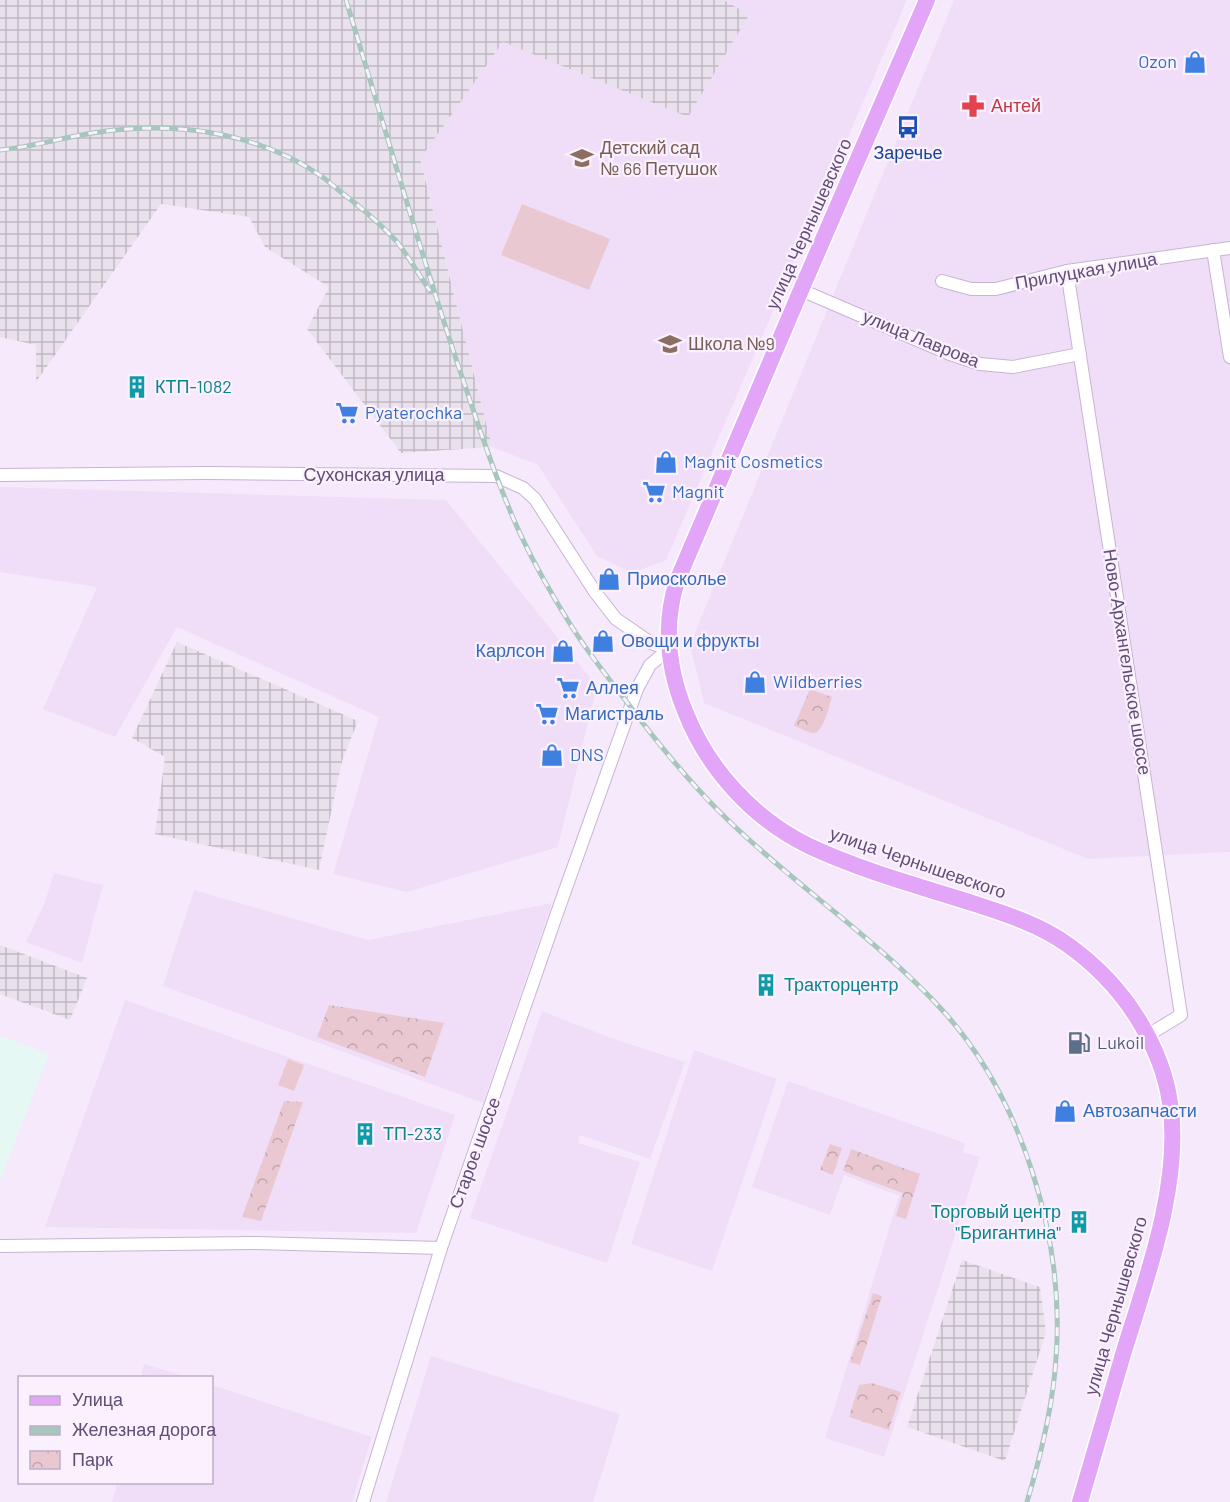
<svg xmlns="http://www.w3.org/2000/svg" width="1230" height="1502" viewBox="0 0 1230 1502" font-family="Barlow,sans-serif">
<style>
.residential{fill:#f0def8}
.industrial{fill:url(#industrial-grid)}
.education{fill:#e6f8f4}
.park{fill:url(#park-crowns)}
.garden{fill:#eac8d1}
.lines{fill:none;stroke-linecap:round;stroke-linejoin:round}
.minor-casing{stroke:#c6b4d3;stroke-width:14}
.major-casing{stroke:#fff;stroke-width:19}
.minor{stroke:#fff;stroke-width:12}
.major{stroke:#e3a5f7;stroke-width:16}
.rail-casing{stroke:#a7c6bc;stroke-width:5}
.rail{stroke:#fbf0fe;stroke-width:3;stroke-dasharray:9;stroke-linecap:butt}
.labels{text-anchor:middle;stroke-width:4.5;stroke-linejoin:round;paint-order:stroke}
.shop-label{font-size:18px;fill:#366cbe;stroke:#fbf0fe;text-anchor:start}
.health-label{font-size:18px;fill:#be3a42;stroke:#fbf0fe;text-anchor:start}
.education-label{font-size:18px;fill:#785e54;stroke:#fbf0fe;text-anchor:start}
.transit-label{font-size:18px;fill:#164399;stroke:#fbf0fe}
.street-label{font-size:18px;fill:#614d76;stroke:#fbf0fe}
.culture-label{font-size:18px;fill:#0d838f;stroke:#fbf0fe;text-anchor:start}
.service-label{font-size:18px;fill:#4e5e75;stroke:#fbf0fe;text-anchor:start}
</style>
<defs>
<pattern id="industrial-grid" width="8" height="8" patternUnits="userSpaceOnUse" patternTransform="scale(1.5)"><rect width="8" height="8" fill="#e9e2ed"/><path d="M0 4h8M4 0v8" fill="none" stroke="#c0b9c5"/></pattern>
<pattern id="park-crowns" width="20" height="18" patternUnits="userSpaceOnUse" patternTransform="scale(1.5)"><rect width="20" height="18" fill="#eac8d1"/><path d="M2 6a3 3 0 1 1 6 0M12 15a3 3 0 1 1 6 0" fill="none" stroke="#c1a5ae"/></pattern>
</defs>
<rect width="100%" height="100%" fill="#f7e9fc"/>
<g class="residential">
<polygon points="724,0 907,0 666,560 632,573 597,556 538,465 492,447 420,159 503,41 688,117 748,15"/>
<polygon points="954,0 1230,0 1230,852 1088,859 704,703 690,645"/>
<polygon points="0,487 446,500 597,686 558,847 407,892 333,874 379,717 177,627 115,737 43,709 97,587 0,572"/>
<polygon points="54,873 103,885 82,963 26,942 45,902"/>
<polygon points="194,890 368,940 552,903 483,1103 163,986"/>
<polygon points="125,1000 455,1115 416,1233 45,1227"/>
<polygon points="542,1011 611,1038 685,1062 650,1159 580,1135 578,1143 640,1162 607,1263 470,1218"/>
<polygon points="694,1050 777,1079 712,1271 631,1244"/>
<polygon points="788,1081 965,1143 963,1152 980,1157 884,1457 825,1438 899,1196 844,1175 830,1215 752,1187"/>
<polygon points="431,1356 620,1414 593,1502 386,1502"/>
<polygon points="144,1364 187,1377 141,1377"/>
<polygon points="212,1385 372,1437 352,1502 112,1502 117,1483 212,1482"/>
</g>
<g class="industrial">
<polygon points="0,0 724,0 749,15 688,117 503,42 420,159 492,447 401,453 307,329 329,287 265,247 249,217 161,204 36,382 36,345 0,337"/>
<polygon points="177,642 358,721 342,761 319,870 155,834 165,757 132,738"/>
<polygon points="0,945 87,978 70,1020 0,994"/>
<polygon points="962,1260 1040,1287 1046,1332 1005,1461 907,1427"/>
</g>
<polygon class="education" points="0,1036 49,1054 0,1181"/>
<g class="park">
<path d="M810,689L832,697C829,706 823,735 812,733C807,732 800,728 794,726Z"/>
<polygon points="329,1005 444,1023 425,1077 317,1037"/>
<polygon points="284,1101 303,1102 261,1221 242,1217"/>
<polygon points="830,1144 842,1148 833,1175 820,1170"/>
<polygon points="851,1149 920,1174 906,1219 896,1216 903,1193 843,1171"/>
<polygon points="873,1293 882,1296 860,1365 850,1362"/>
<polygon points="872,1383 901,1392 889,1430 849,1417 859,1385"/>
</g>
<g class="garden">
<polygon points="522,204 610,239 589,290 501,255"/>
<polygon points="288,1059 304,1065 294,1091 278,1085"/>
</g>
<g class="lines">
<g class="minor-casing">
<g id="minor">
<polyline points="1213,250 1230,357"/>
<polyline points="1067,271 1181,1015 1148,1035"/>
<polyline points="942,281 971,289 996,289 1067,271 1230,248"/>
<polyline points="801,290 950,354 980,364 1013,367 1080,354"/>
<polyline points="0,475 206,473 496,476 523,488 535,499 595,592 616,619 651,643 669,649"/>
<polyline points="0,1246 255,1243 441,1248"/>
<polyline points="363,1502 441,1248 556,916 637,689 650,665 669,649"/>
</g>
</g>
<g class="major-casing">
<path id="major" d="M927,0L801,290L677,581C663,625 668,669 685,711C707,768 753,819 809,846C860,870 915,885 969,902C1003,913 1039,924 1068,945C1096,965 1120,990 1138,1019C1154,1045 1166,1074 1170,1103C1182,1181 1147,1277 1124,1351C1109,1401 1095,1452 1080,1502"/>
</g>
<use href="#minor" class="minor"/>
<use href="#major" class="major"/>
<g class="rail-casing">
<g id="rail">
<path d="M346,0C383,122 418,244 458,365C476,417 492,470 514,520C530,557 550,592 572,627C587,651 605,674 623,697C655,740 690,784 730,822C797,887 881,942 944,1012C1023,1100 1065,1241 1056,1358C1053,1407 1041,1455 1027,1502"/>
<path d="M0,150C40,146 77,133 116,130C188,123 261,135 321,176C331,183 340,192 350,199C366,212 383,226 397,242C409,257 419,275 430,291"/>
</g>
</g>
<use href="#rail" class="rail"/>
</g>
<defs>
<g id="shop-bare" transform="scale(1.8)"><path d="M-5-2.5h2.3a2.7 3.5 0 0 1 5.4 0H5L5.5 6h-11ZM-1.5-2.5h3a1.5 2.3 0 0 0-3 0Z" fill="#3f7fe0" stroke="#fbf0fe" stroke-width="2.5" paint-order="stroke"/></g>
<g id="pharmacy-bare" transform="scale(1.8)"><path d="M-2-6h4v4h4v4h-4v4h-4v-4h-4v-4h4Z" fill="#e0444e" stroke="#fbf0fe" stroke-width="2.5" paint-order="stroke"/></g>
<g id="bus-bare" transform="scale(1.8)"><path d="M-5-6H5V4H4V6H2V4H-2V6H-4V4H-5ZM-3.5-4V0h7V-4ZM-3.5 1.2v1.5H-2V1.2ZM2 1.2v1.5H3.5V1.2Z" fill="#1a4fb4" stroke="#fbf0fe" stroke-width="2.5" paint-order="stroke"/></g>
<g id="school-bare" transform="scale(1.8)"><path d="M0-5L7-2L0 1L-7-2ZM-4 1L0 2.5L4 1V4Q0 6-4 4Z" fill="#8d6e63" stroke="#fbf0fe" stroke-width="2.5" paint-order="stroke"/></g>
<g id="building-bare" transform="scale(1.8)"><path d="M-4-6H4V6H1V3H-1V6H-4ZM-2.5-4.3h1.7v1.8h-1.7ZM.8-4.3h1.7v1.8H.8ZM-2.5-1h1.7V.8h-1.7ZM.8-1h1.7V.8H.8Z" fill="#0f9aa8" stroke="#fbf0fe" stroke-width="2.5" paint-order="stroke"/></g>
<g id="supermarket-bare" transform="scale(1.8)"><path d="M-6-5.5h2.5l.6 2H6L4.5 2H-2.5L-4.4-4H-6ZM-1.5 3.2a1.3 1.3 0 1 0 .1 0ZM3 3.2a1.3 1.3 0 1 0 .1 0Z" fill="#3f7fe0" stroke="#fbf0fe" stroke-width="2.5" paint-order="stroke"/></g>
<g id="fuel-bare" transform="scale(1.8)"><path d="M-5.5-6h7V0h2V4h1.3V-2.5L3-4.5l.8-.8L6-3V5H2.5V1h-1V6h-7ZM-4.2-4.7v3.2H.2V-4.7Z" fill="#5c6f8a" stroke="#fbf0fe" stroke-width="2.5" paint-order="stroke"/></g>
</defs>
<g fill-rule="evenodd">
<use href="#shop-bare" x="1195" y="62"/>
<use href="#pharmacy-bare" x="973" y="106"/>
<use href="#bus-bare" x="908" y="127"/>
<use href="#school-bare" x="582" y="158"/>
<use href="#school-bare" x="670" y="344"/>
<use href="#building-bare" x="137" y="387"/>
<use href="#supermarket-bare" x="347" y="413"/>
<use href="#shop-bare" x="666" y="462"/>
<use href="#supermarket-bare" x="654" y="492"/>
<use href="#shop-bare" x="609" y="579"/>
<use href="#shop-bare" x="603" y="641"/>
<use href="#shop-bare" x="563" y="651"/>
<use href="#shop-bare" x="755" y="682"/>
<use href="#supermarket-bare" x="568" y="688"/>
<use href="#supermarket-bare" x="547" y="714"/>
<use href="#shop-bare" x="552" y="755"/>
<use href="#building-bare" x="766" y="985"/>
<use href="#fuel-bare" x="1079" y="1043"/>
<use href="#shop-bare" x="1065" y="1111"/>
<use href="#building-bare" x="365" y="1134"/>
<use href="#building-bare" x="1079" y="1222"/>
</g>
<g class="labels">
<g class="shop-label">
<text x="1177" y="68" text-anchor="end">Ozon</text>
<text x="365" y="419">Pyaterochka</text>
<text x="684" y="468">Magnit Cosmetics</text>
<text x="672" y="498">Magnit</text>
<text x="627" y="585">Приосколье</text>
<text x="621" y="647">Овощи и фрукты</text>
<text x="545" y="657" text-anchor="end">Карлсон</text>
<text x="773" y="688">Wildberries</text>
<text x="586" y="694">Аллея</text>
<text x="565" y="720">Магистраль</text>
<text x="570" y="761">DNS</text>
<text x="1083" y="1117">Автозапчасти</text>
</g>
<g class="health-label">
<text x="991" y="112">Антей</text>
</g>
<g class="education-label">
<text x="600" y="154">Детский сад<tspan x="600" dy="21">№ 66 Петушок</tspan></text>
<text x="688" y="350">Школа №9</text>
</g>
<g class="transit-label">
<text x="908" y="159">Заречье</text>
</g>
<g class="street-label">
<text transform="translate(809 224) rotate(-66)" y="6">улица Чернышевского</text>
<text transform="translate(1086 271) rotate(-10)" y="6">Прилуцкая улица</text>
<text transform="translate(921 339) rotate(22)" y="6">улица Лаврова</text>
<text x="374" y="481">Сухонская улица</text>
<text transform="translate(1127 662) rotate(81)" y="6">Ново-Архангельское шоссе</text>
<text transform="translate(918 863) rotate(19)" y="6">улица Чернышевского</text>
<text transform="translate(475 1153) rotate(-70)" y="6">Старое шоссе</text>
<text transform="translate(1116 1306) rotate(-74)" y="6">улица Чернышевского</text>
</g>
<g class="culture-label">
<text x="155" y="393">КТП-1082</text>
<text x="784" y="991">Тракторцентр</text>
<text x="383" y="1140">ТП-233</text>
<text x="1061" y="1218" text-anchor="end">Торговый центр<tspan x="1061" dy="21">"Бригантина"</tspan></text>
</g>
<g class="service-label">
<text x="1097" y="1049">Lukoil</text>
</g>
</g>
<rect x="18" y="1376" width="195" height="108" fill="#fbf0fe" stroke="#bdafc8" stroke-width="1.5"/>
<rect x="30" y="1396" width="30" height="9" fill="#e3a5f7" stroke="#bdafc8" stroke-width="1.5"/>
<text x="72" y="1406" font-size="18" fill="#614d76">Улица</text>
<rect x="30" y="1426" width="30" height="9" fill="#a7c6bc" stroke="#bdafc8" stroke-width="1.5"/>
<text x="72" y="1436" font-size="18" fill="#614d76">Железная дорога</text>
<rect x="30" y="1451" width="30" height="18" fill="url(#park-crowns)" stroke="#bdafc8" stroke-width="1.5"/>
<text x="72" y="1466" font-size="18" fill="#614d76">Парк</text>
</svg>
